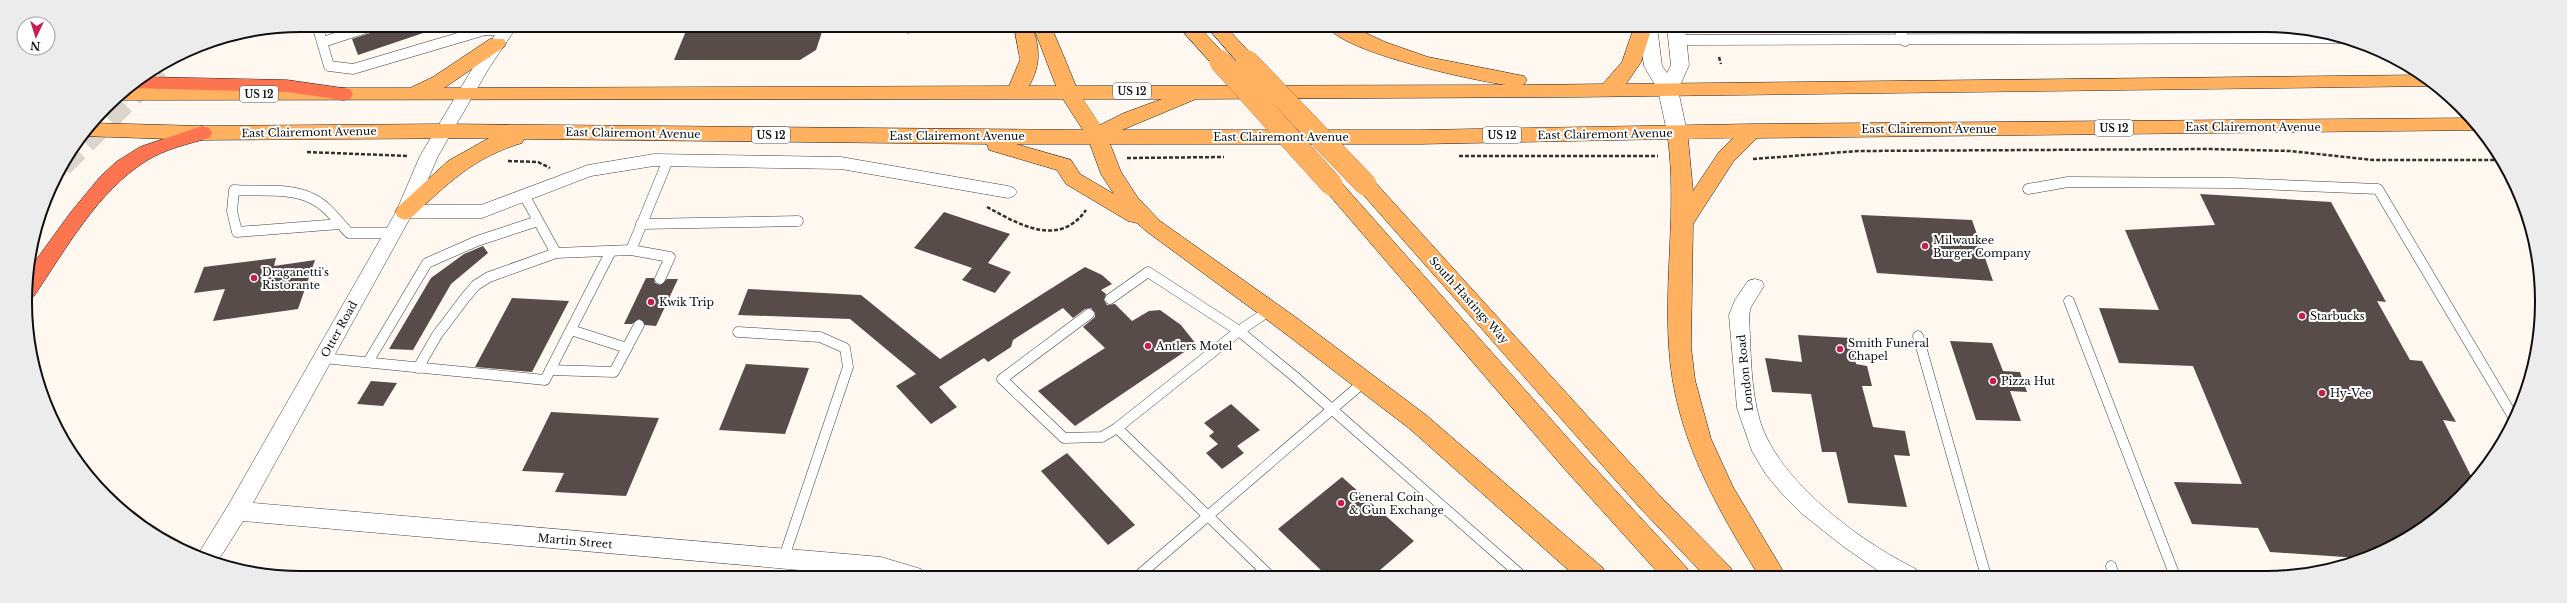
<svg xmlns="http://www.w3.org/2000/svg" width="2567" height="603" viewBox="0 0 2567 603" font-family="'Libre Baskerville',serif">
<style>
.building{fill:#584c4a}
.lines{fill:none;stroke-linecap:round;stroke-linejoin:round}
.motorway-tunnel{stroke:#dbd5ce;stroke-width:22;stroke-dasharray:22 11;stroke-linecap:butt}
.service-casing{stroke:#424242;stroke-width:11}
.minor-casing{stroke:#424242;stroke-width:1}
.tertiary-casing{stroke:#424242;stroke-width:1}
.primary-casing{stroke:#202020;stroke-width:1}
.motorway-casing{stroke:#202020;stroke-width:1}
.path{stroke:#313131;stroke-width:2.5;stroke-dasharray:4 2;stroke-linecap:butt}
.service{stroke:#fff;stroke-width:10}
.minor{fill:#fff;fill-rule:evenodd}
.tertiary{fill:#fff;fill-rule:evenodd}
.primary{fill:#ffb160;fill-rule:evenodd}
.motorway{fill:#fd7450;fill-rule:evenodd}
.primary-bridge-casing{stroke:#202020;stroke-width:22;stroke-linecap:butt}
.primary-bridge{stroke:#ffb160;stroke-width:22}
.poi-dot{fill:#c81d50;stroke:#fff;stroke-width:1.5}
.labels{text-anchor:middle;stroke-width:4;stroke-linejoin:round;paint-order:stroke}
.shield{fill:#fff;stroke:#575757;stroke-width:1}
.shield-label{font-size:10px;font-weight:bold;fill:#0f0f0f}
.street-label{font-size:11px;fill:#0f0f0f;stroke:#fff}
.poi-label{font-size:11px;fill:#0f0f0f;stroke:#fff;text-anchor:start}
.rim{fill:none;stroke:#0f0f0f;stroke-width:2}
</style>
<rect width="100%" height="100%" fill="#fff8f0"/>
<g class="building">
<polygon points="394,25 437,25 438,28 358,55 352,39"/>
<polygon points="688,26 824,26 816,50 800,60 674,60"/>
<polygon points="2200,194 2331,202 2386,302 2377,301 2410,360 2422,361 2456,422 2443,420 2473,480 2461,497 2388,550 2359,558 2270,552 2258,528 2192,524 2174,482 2242,484 2193,366 2119,363 2099,308 2159,310 2125,230 2215,225"/>
<polygon points="944,212 1010,234 988,263 1011,272 995,293 962,280 972,268 914,248"/>
<polygon points="1861,215 1972,220 1993,281 1877,273"/>
<polygon points="483,246 488,253 451,284 413,350 389,349 431,278 464,254"/>
<polygon points="276,258 274,266 315,260 298,309 213,321 225,289 194,293 204,267"/>
<polygon points="1085,267 1102,275 1112,284 1101,290 1106,294 1104,300 1107,305 1115,304 1132,321 1149,311 1160,310 1181,325 1196,344 1075,426 1038,391 1105,348 1083,327 1095,317 1095,313 1091,308 1085,309 1073,318 1063,308 1013,340 1011,347 988,362 984,358 939,387 957,407 931,424 896,386 916,374 850,319 738,315 748,289 861,295 940,359"/>
<polygon points="646,278 654,278 655,283 660,285 667,279 678,279 656,326 645,325 639,319 632,324 624,324"/>
<polygon points="512,298 569,301 532,372 475,367"/>
<polygon points="1798,335 1851,338 1856,364 1867,366 1872,386 1862,386 1873,427 1905,431 1910,456 1894,455 1907,507 1848,503 1836,452 1822,452 1811,394 1772,392 1765,358 1802,362"/>
<polygon points="1950,341 1992,343 2003,371 2020,372 2027,392 2010,391 2021,421 1976,420"/>
<polygon points="746,364 809,368 785,434 719,430"/>
<polygon points="371,381 397,383 383,406 357,404"/>
<polygon points="1231,404 1260,430 1237,446 1244,453 1222,469 1206,453 1218,444 1209,436 1214,432 1204,423"/>
<polygon points="551,412 659,418 626,496 555,492 564,473 522,471"/>
<polygon points="1067,453 1135,525 1108,545 1041,471"/>
<polygon points="1342,477 1414,541 1373,576 1327,576 1278,529"/>
</g>
<g class="lines">
<polyline class="motorway-tunnel" points="62,166 159,69"/>
<g class="service-casing">
<g id="service">
<polyline points="317,25 329,66 353,69 485,30 484,25"/>
<polyline points="1898,27 1905,41"/>
<polyline points="485,30 505,31"/>
<polyline points="323,42 375,25"/>
<polyline points="2028,189 2068,182 2232,183 2378,189 2515,420"/>
<polyline points="524,195 556,253"/>
<path d="M340,224L237,232L232,211L234,190C259,192 290,187 313,199C328,206 338,222 349,233H393"/>
<polyline points="641,224 798,221"/>
<polyline points="631,250 668,160"/>
<polyline points="2069,301 2175,576"/>
<polyline points="1270,310 1239,331 1294,376 1522,576"/>
<polyline points="1089,314 1002,379 1064,438 1102,437 1117,428 1239,331 1148,272 1110,299"/>
<polyline points="571,330 627,348"/>
<polyline points="738,332 820,337 845,348 848,367 783,560"/>
<polyline points="1918,336 1986,576"/>
<polyline points="323,358 545,380 611,251"/>
<polyline points="368,362 427,263 477,241 538,221"/>
<polyline points="418,368 437,335 465,298 476,285 489,277 556,253 631,250 670,257 660,279"/>
<polyline points="550,370 614,372 639,325"/>
<polyline points="1117,428 1270,576"/>
<polyline points="2111,566 2114,576"/>
<polyline points="1138,576 1365,381"/>
</g>
</g>
<g class="minor-casing">
<g id="minor">
<polygon points="502,25 518,25 489,68 438,156 417,205 481,205 588,165 654,154 841,157 1008,186 1014,188 1017,192 1014,196 1008,198 841,169 654,166 591,176 482,218 410,218 253,503 881,557 921,569 924,576 868,576 243,521 216,564 197,556 229,504 396,212 420,156 474,66"/>
<polygon points="901,26 917,26 917,28 909,33 903,32"/>
<polygon points="2326,33 2352,39 2345,43 1678,45 1672,44 1670,40 1672,36 1678,35"/>
<path d="M1755,279L1762,281L1764,286L1751,307L1749,315C1751,350 1750,387 1760,421C1779,482 1861,542 1916,569L1919,576H1886L1844,547L1801,513L1782,494L1765,473L1752,451L1737,408L1729,315L1735,300L1748,281Z"/>
</g>
</g>
<g class="tertiary-casing">
<polygon id="tertiary" points="1639,27 1657,27 1662,66 1667,73 1671,65 1667,27 1685,27 1689,65 1678,90 1687,132 1684,137 1677,139 1670,137 1667,132 1658,90 1644,66"/>
</g>
<g class="primary-casing">
<g id="primary">
<path d="M1014,26H1032C1040,48 1041,65 1029,86H1056L1033,26H1051L1076,86L1506,85C1472,80 1344,53 1327,26H1351L1385,42L1428,57L1524,76L1527,80L1523,85L1603,84L1622,62L1634,27H1652L1641,62L1626,84L2421,75L2437,86L1577,97L1196,99L1122,130H1420L1752,124L2471,118L2482,130L1757,138L1733,162L1693,224L1691,347L1695,380L1711,439L1733,487L1786,576H1759C1715,505 1674,433 1669,348C1664,278 1677,209 1668,139L1420,144H1110L1121,172L1138,198L1160,221L1294,316L1426,415L1603,568L1607,576H1575L1410,429L1278,328L1146,231L1137,223L1128,221L1066,184L1057,170L989,150L987,144L524,139L522,143C474,157 447,184 412,217L405,220L398,217L395,212L398,207L448,161L489,138L202,140L81,136L91,123L202,126L443,124L1083,130L1063,99L113,100L128,88H410L433,77L490,39H504L506,43L504,47L444,88L1009,86L1020,60ZM1083,99H1162L1124,113L1100,125ZM1733,138L1719,152L1693,191L1688,139ZM1016,144H1090L1101,174L1114,194L1080,174L1071,160Z"/>
<polygon points="1178,26 1198,26 1227,57 1229,61 1227,65 1220,67 1213,65"/>
<polygon points="1206,26 1225,26 1254,57 1256,61 1254,65 1247,67 1240,65"/>
<polygon points="1332,178 1339,180 1580,452 1687,568 1691,576 1661,576 1562,466 1325,190 1322,185 1325,180"/>
<polygon points="1366,178 1373,180 1659,495 1731,568 1735,576 1705,576 1641,509 1359,190 1356,185 1359,180"/>
</g>
</g>
<g class="motorway-casing">
<g id="motorway">
<polygon points="146,77 287,80 350,89 353,94 350,99 343,100 287,92 129,88"/>
<path d="M202,126L209,128L212,133L209,138C188,144 165,149 146,161C97,192 66,249 34,296L26,298L28,271L71,212L100,177L116,162L140,147Z"/>
</g>
</g>
<g class="path">
<polyline points="1719,57 1721,64"/>
<polyline points="307,152 408,156"/>
<polyline points="1459,156 1658,156"/>
<polyline points="1127,158 1224,157"/>
<polyline points="1753,159 1858,151 2208,149 2290,151 2373,160 2501,160"/>
<polyline points="508,161 538,162 550,168"/>
<path d="M987,207C1020,225 1059,248 1086,210"/>
</g>
<use href="#service" class="service"/>
<use href="#minor" class="minor"/>
<use href="#tertiary" class="tertiary"/>
<use href="#primary" class="primary"/>
<use href="#motorway" class="motorway"/>
<g class="primary-bridge-casing">
<g id="primary-bridge">
<polyline points="1220,61 1332,185"/>
<polyline points="1247,61 1366,185"/>
</g>
</g>
<use href="#primary-bridge" class="primary-bridge"/>
</g>
<g class="poi-dot">
<circle cx="1925" cy="246" r="4"/>
<circle cx="254" cy="278" r="4"/>
<circle cx="651" cy="302" r="4"/>
<circle cx="2302" cy="316" r="4"/>
<circle cx="1148" cy="346" r="4"/>
<circle cx="1840" cy="349" r="4"/>
<circle cx="1993" cy="381" r="4"/>
<circle cx="2322" cy="393" r="4"/>
<circle cx="1341" cy="503" r="4"/>
</g>
<g class="labels">
<g class="shield">
<rect x="1113" y="83" width="38" height="16" rx="3"/>
<rect x="240" y="86" width="38" height="16" rx="3"/>
<rect x="2095" y="120" width="38" height="16" rx="3"/>
<rect x="752" y="127" width="38" height="16" rx="3"/>
<rect x="1483" y="127" width="38" height="16" rx="3"/>
</g>
<g class="shield-label">
<text x="1132" y="95">US 12</text>
<text x="259" y="98">US 12</text>
<text x="2114" y="132">US 12</text>
<text x="771" y="139">US 12</text>
<text x="1502" y="139">US 12</text>
</g>
<g class="street-label">
<text x="2253" y="131">East Clairemont Avenue</text>
<text x="1929" y="133">East Clairemont Avenue</text>
<text transform="translate(309 132) rotate(-1)" y="4">East Clairemont Avenue</text>
<text transform="translate(633 133) rotate(1)" y="4">East Clairemont Avenue</text>
<text transform="translate(1605 134) rotate(-1)" y="4">East Clairemont Avenue</text>
<text x="957" y="140">East Clairemont Avenue</text>
<text x="1281" y="141">East Clairemont Avenue</text>
<text transform="translate(1469 300) rotate(48)" y="4">South Hastings Way</text>
<text transform="translate(339 329) rotate(-61)" y="4">Otter Road</text>
<text transform="translate(1745 373) rotate(-96)" y="4">London Road</text>
<text transform="translate(575 541) rotate(5)" y="4">Martin Street</text>
</g>
<g class="poi-label">
<text x="1933" y="244">Milwaukee<tspan x="1933" dy="13">Burger Company</tspan></text>
<text x="262" y="276">Draganetti's<tspan x="262" dy="13">Ristorante</tspan></text>
<text x="659" y="306">Kwik Trip</text>
<text x="2310" y="320">Starbucks</text>
<text x="1848" y="347">Smith Funeral<tspan x="1848" dy="13">Chapel</tspan></text>
<text x="1156" y="350">Antlers Motel</text>
<text x="2001" y="385">Pizza Hut</text>
<text x="2330" y="397">Hy-Vee</text>
<text x="1349" y="501">General Coin<tspan x="1349" dy="13">&amp; Gun Exchange</tspan></text>
</g>
</g>
<path d="M0 0H2567V603H0ZM301 32H2266A269 269 0 0 1 2535 301V302A269 269 0 0 1 2266 571H301A269 269 0 0 1 32 302V301A269 269 0 0 1 301 32Z" fill="#ececec" fill-rule="evenodd"/>
<path class="rim" d="M301 32H2266A269 269 0 0 1 2535 301V302A269 269 0 0 1 2266 571H301A269 269 0 0 1 32 302V301A269 269 0 0 1 301 32Z"/>
<g transform="translate(36 36) rotate(184)"><circle r="19" fill="#ffffff" stroke="#9f9f9f"/>
<path d="M0-3L7 15L0 10L-7 15Z" fill="#c81d50"/>
<text y="-6" font-size="11" font-weight="bold" text-anchor="middle" fill="#0f0f0f">N</text>
</g>
</svg>
